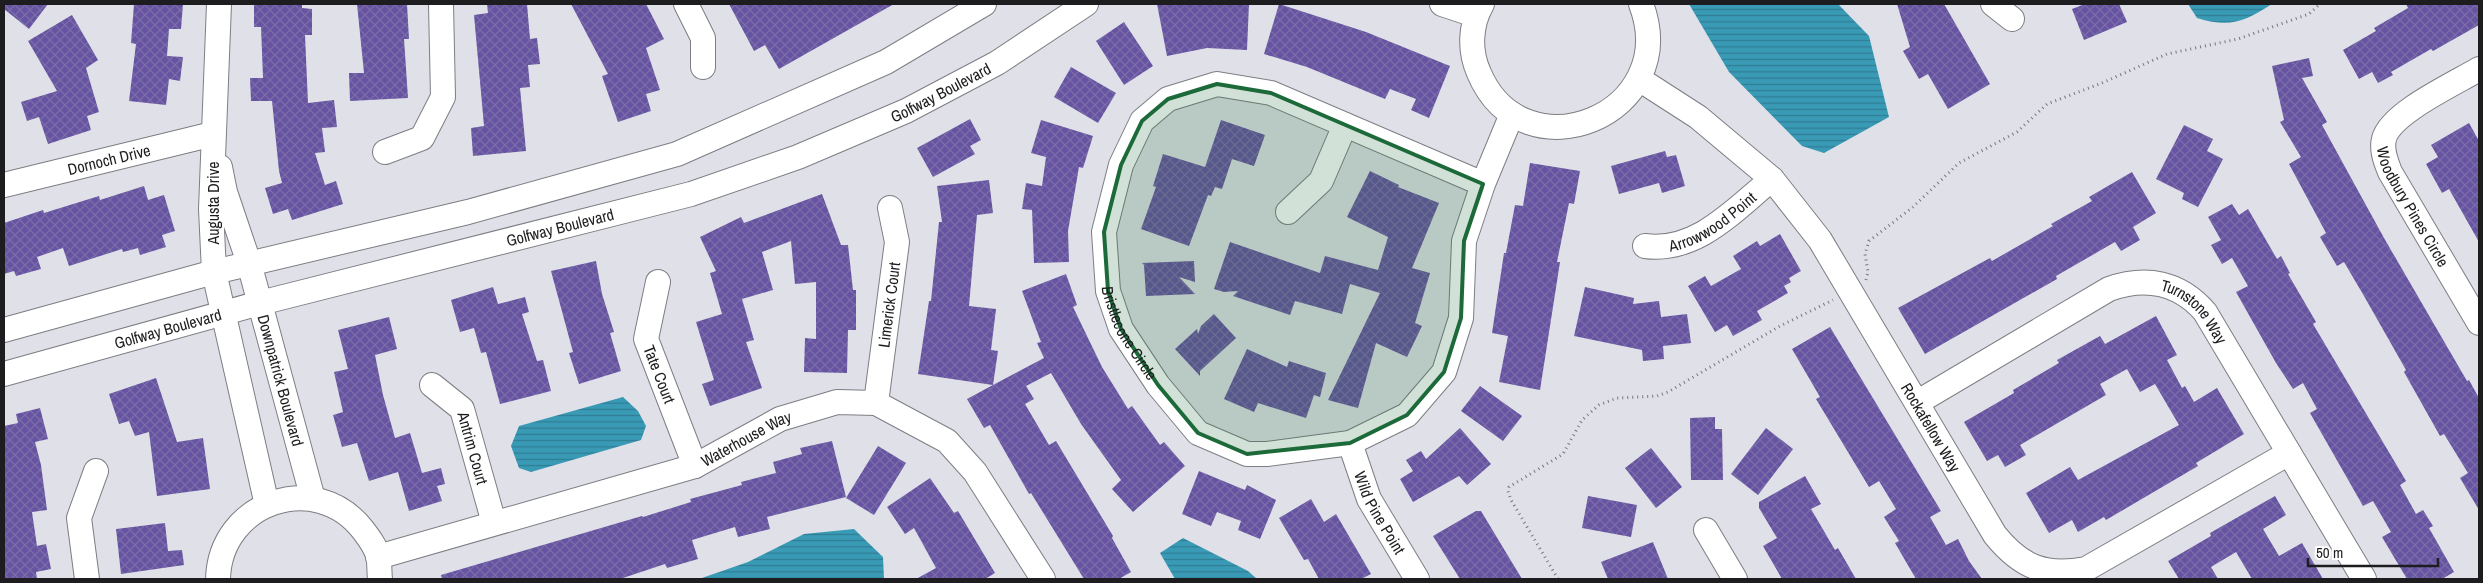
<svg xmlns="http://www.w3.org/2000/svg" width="2483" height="583" viewBox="0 0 2483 583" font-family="'Archivo Narrow',sans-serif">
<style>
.water{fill:url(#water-rules)}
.building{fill:url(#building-cross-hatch)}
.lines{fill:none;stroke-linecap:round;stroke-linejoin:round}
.minor-casing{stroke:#7d7e84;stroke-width:26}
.path{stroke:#77777c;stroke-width:3;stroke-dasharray:1 4;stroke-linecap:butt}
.minor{stroke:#fff;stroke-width:24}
.marked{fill:#1c6a39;fill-opacity:0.2;stroke:#1c6a39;stroke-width:4;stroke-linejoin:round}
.labels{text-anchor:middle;stroke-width:5;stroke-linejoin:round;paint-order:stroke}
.street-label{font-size:16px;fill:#1d1d20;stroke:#fff}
</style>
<defs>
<pattern id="water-rules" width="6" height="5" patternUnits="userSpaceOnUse" patternTransform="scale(1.25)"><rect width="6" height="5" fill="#399ab6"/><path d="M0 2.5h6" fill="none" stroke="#2f7d94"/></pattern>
<pattern id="building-cross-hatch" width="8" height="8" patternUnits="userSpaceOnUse" patternTransform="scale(1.25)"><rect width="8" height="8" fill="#6653a1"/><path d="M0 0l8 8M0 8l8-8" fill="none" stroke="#7b6da8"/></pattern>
</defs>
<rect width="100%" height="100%" fill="#e0e1e8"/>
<g class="water">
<polygon points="1689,4 1838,4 1869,36 1889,117 1824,153 1802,146 1729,72"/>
<path d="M2188,4H2272C2244,22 2230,28 2197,18Z"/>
<polygon points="623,397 638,411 646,426 641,440 531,472 519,468 511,446 519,426"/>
<polygon points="854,529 883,557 884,579 699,579 748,562 804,534"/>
<polygon points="1183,538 1248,571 1257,579 1175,579 1160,553"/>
</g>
<g class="building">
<polygon points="4,4 48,4 29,29 4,9"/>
<polygon points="134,4 183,4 181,29 169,29 167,56 183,57 180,81 169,79 166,105 129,101 136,44 131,43"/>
<polygon points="254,4 302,4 302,8 312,9 312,35 305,35 308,103 334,100 337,127 322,128 325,152 315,153 325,185 336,181 343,204 292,220 288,209 273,214 265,188 282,183 279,171 272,101 251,101 250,78 263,78 261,27 254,27"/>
<polygon points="357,4 407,4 409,39 404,39 408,98 350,101 349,73 364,73"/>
<polygon points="487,4 527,4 530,39 537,38 540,64 528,65 530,87 520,88 526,151 473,156 471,128 484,126 474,15 488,13"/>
<polygon points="571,4 646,4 664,39 646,48 660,90 646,94 651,111 618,122 602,76 608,74"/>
<polygon points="729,4 894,4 779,69 765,45 754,51"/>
<polygon points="1157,4 1249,4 1247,50 1207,48 1167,56"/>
<polygon points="1279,4 1366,32 1450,66 1429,118 1411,110 1416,99 1390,89 1385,99 1307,67 1264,54"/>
<polygon points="1897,4 1944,4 1990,84 1948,109 1928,74 1919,79 1903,51 1910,47"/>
<polygon points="2085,4 2119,4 2127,22 2084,40 2072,9"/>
<polygon points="2406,4 2479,4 2479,25 2433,51 2431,49 2391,72 2393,75 2378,83 2372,72 2359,79 2343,50 2376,31 2374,28 2408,8"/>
<polygon points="72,15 98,60 86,68 99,112 87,116 91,130 48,144 39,117 27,121 21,102 57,91 28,41"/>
<polygon points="1124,22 1153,66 1124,85 1096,41"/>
<polygon points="2309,58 2313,76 2302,78 2327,122 2322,125 2384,238 2467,381 2469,380 2479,398 2479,510 2460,478 2468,473 2444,434 2440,436 2404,372 2406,370 2364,296 2344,262 2337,266 2320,237 2326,233 2289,164 2301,157 2280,122 2284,120 2272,66"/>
<polygon points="1071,67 1116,93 1098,123 1054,97"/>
<polygon points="970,119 981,140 970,146 975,154 933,177 917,148"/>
<polygon points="1041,120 1093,136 1083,168 1079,167 1068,231 1069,262 1034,263 1032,210 1022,209 1026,183 1042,186 1046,157 1031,153"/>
<polygon points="1221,120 1265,135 1254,166 1232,159 1222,189 1215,187 1211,196 1208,195 1189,246 1141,229 1156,187 1153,186 1163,154 1205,167"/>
<polygon points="2469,123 2479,141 2479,242 2449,189 2442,193 2426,164 2438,157 2431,145"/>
<polygon points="2184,125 2213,139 2207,151 2223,159 2198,207 2182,199 2184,193 2156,179"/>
<polygon points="1665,151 1667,157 1676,155 1685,186 1662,193 1659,183 1619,194 1611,166"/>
<polygon points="1530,163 1580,171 1574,204 1569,203 1557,262 1560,262 1540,390 1499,382 1508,336 1492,333 1504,253 1506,253 1515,205 1523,206"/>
<polygon points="1370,171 1399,185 1398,187 1439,203 1412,268 1430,273 1415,323 1422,326 1407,357 1376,343 1358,408 1328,400 1380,293 1350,284 1342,314 1295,301 1290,315 1233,296 1238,291 1224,292 1214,289 1230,242 1320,273 1325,256 1378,270 1388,237 1347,217"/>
<polygon points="2132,172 2156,213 2133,227 2140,240 2121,251 2115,242 2056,276 2057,279 1925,354 1898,308 1990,258 1992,261 2053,226 2051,224 2092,201 2089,197"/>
<polygon points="989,180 993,213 977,215 969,306 996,309 991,350 998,351 993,385 1044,358 1037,343 1041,342 1022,291 1066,274 1077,305 1073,307 1102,367 1128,409 1132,406 1160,445 1164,442 1185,466 1133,512 1112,489 1121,480 1081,424 1051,373 1026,386 1034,399 1025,404 1049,445 1056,441 1113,536 1112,538 1131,572 1119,579 1084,579 1031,493 1029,494 990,425 984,428 967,399 993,385 918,374 929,301 931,301 939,222 942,222 937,186"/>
<polygon points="144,186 148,200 164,195 175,231 162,235 166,247 140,255 138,248 123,252 122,249 69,266 63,248 37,257 41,269 16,276 14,271 4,274 4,223 43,210 44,213 99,196 100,200"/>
<polygon points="822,194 841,245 848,245 853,290 856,290 856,330 848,330 847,373 804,372 805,338 816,339 816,282 795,284 791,241 762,252 773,290 742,299 754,340 746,342 762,388 710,406 702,384 714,380 696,322 722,314 710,273 716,271 700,237 741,217 744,223"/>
<polygon points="2232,204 2239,215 2248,209 2277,259 2281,256 2290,273 2288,274 2316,322 2313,324 2406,481 2400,485 2416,514 2423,510 2433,526 2429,528 2454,572 2442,579 2407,579 2382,537 2391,532 2373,501 2363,506 2310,413 2317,409 2303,383 2293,389 2276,363 2236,292 2248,286 2232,258 2222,264 2211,245 2221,240 2208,217"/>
<polygon points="1780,234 1801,271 1789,278 1791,282 1784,286 1788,293 1757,311 1762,320 1733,336 1727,325 1715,332 1688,286 1705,276 1711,286 1741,269 1733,256 1757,241 1760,246"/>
<polygon points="596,261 602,294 614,332 610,333 621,371 579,384 569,353 573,352 551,271"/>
<polygon points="1194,261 1195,282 1179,277 1195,294 1146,296 1144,265 1142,263"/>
<polygon points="493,287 498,304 525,297 529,312 522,314 537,361 543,360 551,391 500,404 486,352 481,353 474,328 460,332 451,300"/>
<polygon points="1585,287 1634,298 1633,304 1659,301 1661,317 1687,314 1691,343 1663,346 1664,359 1643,361 1642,350 1574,336"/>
<polygon points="1214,314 1236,338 1200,371 1200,376 1175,349 1197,329 1198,334 1201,326"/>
<polygon points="2156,316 2177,355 2167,360 2182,388 2185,386 2194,402 2217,388 2244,434 2196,463 2198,466 2106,520 2104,517 2078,532 2072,520 2049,533 2026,493 2070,467 2078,480 2179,425 2155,384 2140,392 2127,369 2100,384 2106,395 2020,445 2026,455 2005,467 1998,455 1987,461 1964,422 2014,393 2013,390 2059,363 2057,360 2100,336 2105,344"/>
<polygon points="389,317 397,349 375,355 383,395 395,438 410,433 422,473 441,468 445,484 437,486 442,501 409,511 398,472 369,481 357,443 342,447 333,415 343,412 334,372 348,369 338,330"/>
<polygon points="1830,327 1941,511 1930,517 1946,545 1958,539 1969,561 1982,579 1916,579 1895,543 1899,541 1884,517 1896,509 1879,481 1869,487 1816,399 1820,397 1792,349"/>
<polygon points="1247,349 1287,367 1289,361 1326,373 1320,397 1314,395 1306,418 1258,403 1254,412 1224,399"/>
<polygon points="156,378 177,442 203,438 210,489 157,496 149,432 135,436 129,421 119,424 109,394"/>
<polygon points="1480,386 1522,416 1503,441 1461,411"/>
<polygon points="40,408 48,439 35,442 41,465 47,510 32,512 37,546 46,544 51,569 36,572 37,579 4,579 4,426 18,423 16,414"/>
<polygon points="1715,417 1715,429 1722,429 1723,480 1691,480 1690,418"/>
<polygon points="1460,428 1491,464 1467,485 1459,476 1413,502 1400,479 1413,471 1406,460 1421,451 1426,459"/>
<polygon points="1766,428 1793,449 1758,495 1731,474"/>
<polygon points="832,441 846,497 767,517 770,529 738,537 735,527 692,540 698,559 667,568 665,564 620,579 442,579 441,575 642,516 643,517 691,502 690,499 742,485 741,482 776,473 773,462 802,454 800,448"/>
<polygon points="878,446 906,463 874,515 846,498"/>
<polygon points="1651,448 1682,487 1656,508 1625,468"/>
<polygon points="1199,471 1245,490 1247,485 1276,500 1260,539 1238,530 1241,521 1217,512 1211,526 1182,514"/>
<polygon points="1805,476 1821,504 1811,509 1835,550 1838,548 1856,579 1782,579 1763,546 1777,538 1759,508 1759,502"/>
<polygon points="930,478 954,513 958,511 995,573 985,579 916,579 936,568 914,528 905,534 887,507"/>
<polygon points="1588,496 1637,505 1631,537 1582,528"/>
<polygon points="2275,496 2286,515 2263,529 2279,556 2302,543 2323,579 2252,579 2236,552 2211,567 2218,579 2179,579 2168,561 2211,536 2210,533"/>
<polygon points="1311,499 1324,522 1336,514 1371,574 1361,579 1319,579 1308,559 1304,560 1279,518"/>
<polygon points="1476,511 1481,511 1522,579 1460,579 1433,536"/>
<polygon points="165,523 168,551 182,550 184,565 121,574 116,529"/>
<polygon points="1653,542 1668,579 1608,579 1601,562"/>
</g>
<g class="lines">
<g class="minor-casing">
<g id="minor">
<polyline points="219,4 211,209 214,272 267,505"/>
<polyline points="686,4 703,38 703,67"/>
<polyline points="1442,4 1475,15"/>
<path d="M1482,4C1470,25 1469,51 1479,73C1524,179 1683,114 1641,4"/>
<polyline points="1993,4 2012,19"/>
<path id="s1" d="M2479,69C2456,83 2390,113 2384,139C2381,150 2386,162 2390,172L2479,323"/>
<path id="s2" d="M1639,79L1698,117L1772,179L1820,240L1995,535C2021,567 2045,577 2086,569L2289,453"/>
<polyline points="385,152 422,138 443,97 441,4"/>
<path id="s3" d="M220,167L225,192L249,263L313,499"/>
<path id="s4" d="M1483,184L1271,93L1217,84L1168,99L1142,121L1121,165L1104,232L1108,291L1121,329L1158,385L1198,433L1247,454H1267L1350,443L1407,415L1444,372L1461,318L1464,241L1483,184L1512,114"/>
<path id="s5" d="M4,185L213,134"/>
<polyline points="1288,212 1321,181 1345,125"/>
<path id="s6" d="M1645,246C1697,253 1735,209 1772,179"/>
<path id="s7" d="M658,282L646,339L695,466"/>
<polyline points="4,330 214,272 468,212 677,154 886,62 984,4"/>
<path id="s8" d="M4,374L260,303L691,194L798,157L906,111L997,63L1086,4"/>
<path id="s9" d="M432,385L462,409L494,523"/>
<path id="s10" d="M1918,402L2109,289C2146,276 2179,282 2205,312L2364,579"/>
<path id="s11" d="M876,403L897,242L890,208"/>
<path id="s12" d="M1350,443L1369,499L1417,579"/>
<polyline points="1706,530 1735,579"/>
<path id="s13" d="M378,557L695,466L780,419L837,402L876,403L947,441L975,472L1043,579"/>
<polyline points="87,579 79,518 96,471"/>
<path d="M218,579C220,502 316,469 363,530C369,538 376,547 378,556C380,563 379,572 380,579"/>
</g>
</g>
<g class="path">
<polyline points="1866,280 1868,272 1865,254 1869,241 1913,207 1959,163 2017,132 2047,104 2102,83 2167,54 2238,39 2309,14 2320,4"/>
<polyline points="1558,579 1511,500 1508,491 1509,487 1563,454 1582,420 1599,405 1617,398 1657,396 1668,392 1780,326 1833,300"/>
</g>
<use href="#minor" class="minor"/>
</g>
<path class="marked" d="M1217,84L1271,93L1483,184L1464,241L1461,318L1444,372L1407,415L1350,443L1247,454L1198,433L1158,385L1121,329L1108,291L1104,232L1121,165L1142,121L1168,99Z"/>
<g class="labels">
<g class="street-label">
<text dy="6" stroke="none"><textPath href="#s8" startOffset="980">Golfway Boulevard</textPath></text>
<text dy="6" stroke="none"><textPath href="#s5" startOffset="108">Dornoch Drive</textPath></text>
<text transform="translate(213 203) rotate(-90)" y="6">Augusta Drive</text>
<text dy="6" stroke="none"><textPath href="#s1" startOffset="195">Woodbury Pines Circle</textPath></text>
<text dy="6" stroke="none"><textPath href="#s6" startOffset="74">Arrowwood Point</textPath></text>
<text dy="6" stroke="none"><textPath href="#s8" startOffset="575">Golfway Boulevard</textPath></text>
<text dy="6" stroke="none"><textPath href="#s11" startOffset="99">Limerick Court</textPath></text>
<text dy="6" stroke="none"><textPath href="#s10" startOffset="319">Turnstone Way</textPath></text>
<text dy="6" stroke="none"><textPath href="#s8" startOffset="170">Golfway Boulevard</textPath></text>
<text dy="6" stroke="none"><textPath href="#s4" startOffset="595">Bristlecone Circle</textPath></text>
<text dy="6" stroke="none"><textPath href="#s7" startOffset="96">Tate Court</textPath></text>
<text dy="6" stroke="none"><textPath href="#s3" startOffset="222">Downpatrick Boulevard</textPath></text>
<text dy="6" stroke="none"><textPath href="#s2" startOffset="462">Rockafellow Way</textPath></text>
<text dy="6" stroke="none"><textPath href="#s13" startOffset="388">Waterhouse Way</textPath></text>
<text dy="6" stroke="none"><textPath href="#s9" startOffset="79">Antrim Court</textPath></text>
<text dy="6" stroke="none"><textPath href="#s12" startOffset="76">Wild Pine Point</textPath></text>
</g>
</g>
<rect width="2483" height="583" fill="none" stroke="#1d1d20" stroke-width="10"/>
<path d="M2308 558v8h130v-8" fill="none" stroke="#1d1d20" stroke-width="2.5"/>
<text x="2316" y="558" font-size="15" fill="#1d1d20" stroke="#ffffff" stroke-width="4" paint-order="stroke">50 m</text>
</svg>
